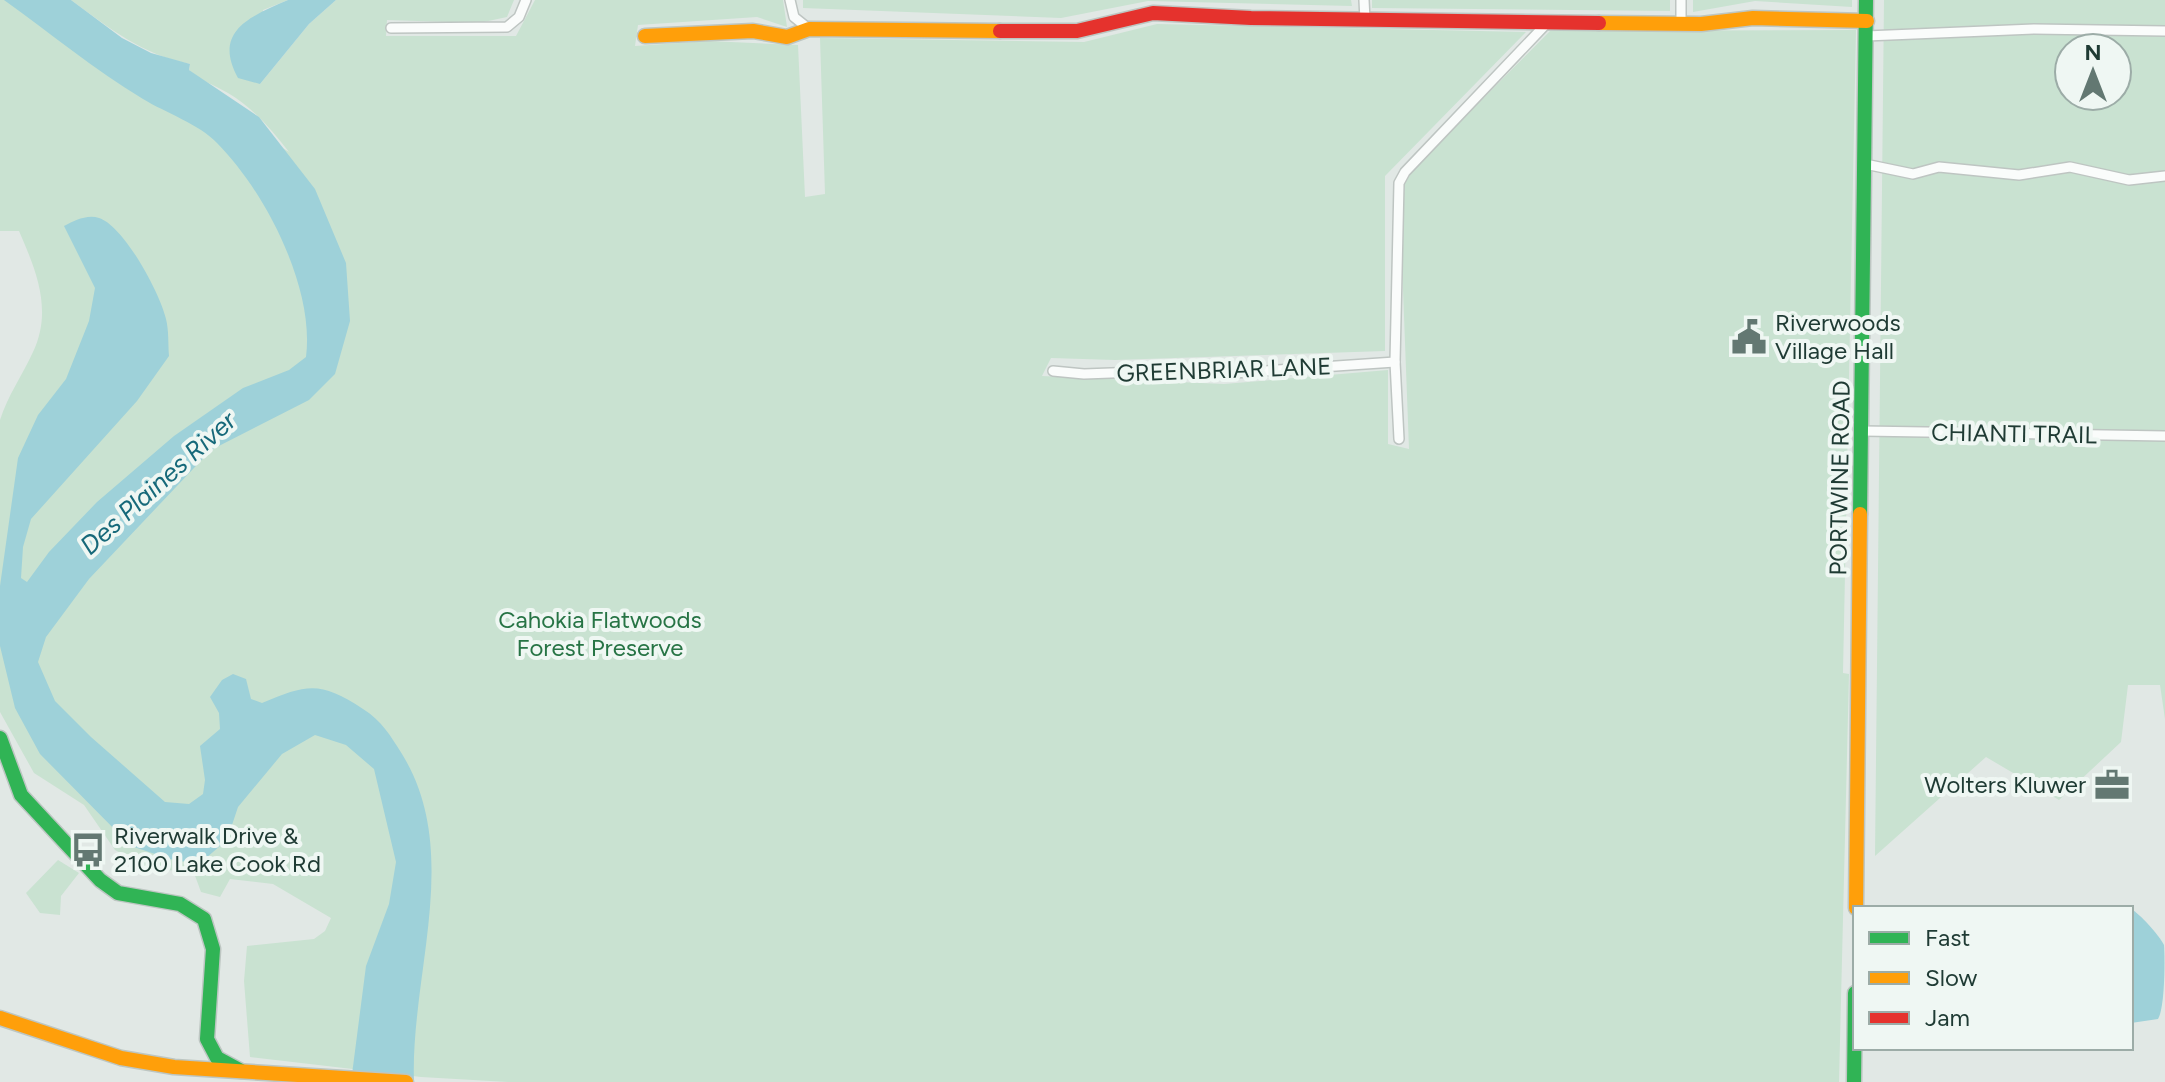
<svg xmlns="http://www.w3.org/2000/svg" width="2165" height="1082" viewBox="0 0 2165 1082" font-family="Figtree,sans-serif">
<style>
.green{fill:#c9e2d1;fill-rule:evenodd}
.water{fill:#9ed1d9}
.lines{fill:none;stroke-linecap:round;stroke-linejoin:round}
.street-casing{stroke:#bec5c2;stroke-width:12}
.fast-casing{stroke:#bdc6c2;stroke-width:17}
.slow-casing{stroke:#bdc6c2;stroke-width:17}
.jam-casing{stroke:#bdc6c2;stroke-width:17}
.street{stroke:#fafcfb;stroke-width:9}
.fast{stroke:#30b455;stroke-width:14}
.slow{stroke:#ff9f0a;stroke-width:14}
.jam{stroke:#e5322d;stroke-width:14}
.labels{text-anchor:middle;stroke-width:8;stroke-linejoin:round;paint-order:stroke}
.poi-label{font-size:24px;fill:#1f3b34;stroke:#eff7f3;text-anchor:start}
.street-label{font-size:24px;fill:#1f3b34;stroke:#eff7f3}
.park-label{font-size:24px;fill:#277445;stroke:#eff7f3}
.water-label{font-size:26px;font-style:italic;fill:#16697a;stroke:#eff7f3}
</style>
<rect width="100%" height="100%" fill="#e1e8e5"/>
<g class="green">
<path d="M0,0H50L289,152C271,129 253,108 228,93C214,85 201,81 189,70L190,64C143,55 109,28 71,0H288L263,10L260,84L309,24L336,0H514L507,17L479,23L387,20L386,36H516L535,0H783L787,27L757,17L638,25L635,46L709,41L798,45L805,197L825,194L820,38L1084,42L1157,24L1526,32L1385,176V351L1115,360L1051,358L1042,376L1224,384L1388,370V444L1409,449L1399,183L1550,31L1856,30L1843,673L1849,674L1839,1082H508L421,1077L250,1057L244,981L247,946L314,939L325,931L331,918L273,884L230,879L220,897L201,892L194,873L180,870L152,871L115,850L84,805L34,773L0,712V420C8,395 22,376 33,352C53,310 36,270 19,231H0Z"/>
<polygon points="803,0 1351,0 1352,6 1148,1 1061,18 803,8"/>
<polygon points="1372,0 1670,0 1670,11 1372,8"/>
<polygon points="1693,0 1852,0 1852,7 1755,1 1693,12"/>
<path d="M1884,0H2165V719L2160,685H2128L2121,742L2059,800L1986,757L1875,856ZM2069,48H2117V96H2069Z"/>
<polygon points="58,860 79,873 61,896 60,915 40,913 26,893"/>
</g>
<g class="water">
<path d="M4,0H71L122,38L151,53L190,64L189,70L259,117L315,189L346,263L350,321L335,374L309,400L211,450L89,579L46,637L38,662L55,701L91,737L165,802L189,804L203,794L205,780L200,746L220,729L219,713L210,697L222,680L233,674L246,679L251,699L262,703C308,684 320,681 363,709C382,721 390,735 402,754C463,853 410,974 414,1082H351L366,966L389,904L396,862L374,769L346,745L315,735L282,754L238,807L227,840L206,858L179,862L131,846L40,754L15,708L0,646V586L18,458L38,415L66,379L89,321L95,288L64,226C74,221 87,214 99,218C124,226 160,293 166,319C169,331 168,344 169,356L137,401L31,519L23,547L21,578L27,582L49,552L97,502L174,436L243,388L289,370L306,357C315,288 265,191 217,143C199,124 166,113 143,99C95,70 50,33 4,0Z"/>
<path d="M288,0H336L309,24L260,84L238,78C212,31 251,16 288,0Z"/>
<path d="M2131,909C2139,913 2159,935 2164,945C2165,959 2165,1007 2158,1019L2131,1023Z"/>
</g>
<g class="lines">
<g class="street-casing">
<g id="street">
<polyline points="790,0 794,17 809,29"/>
<polyline points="1364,0 1365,20"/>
<polyline points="1681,23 1681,0"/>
<polyline points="391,28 507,27 519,17 526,0"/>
<polyline points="1866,36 2034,29 2165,31"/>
<polyline points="1865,164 1913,174 1939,167 2019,175 2070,167 2129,180 2165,176"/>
<polyline points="1053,371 1084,374 1192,370 1234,373 1395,362"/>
<polyline points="1863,431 2165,436"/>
<polyline points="1399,439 1395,362 1399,183 1405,172 1548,22"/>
</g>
</g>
<g class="fast-casing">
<g id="fast">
<polyline points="1860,514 1866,0"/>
<polyline points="0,738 21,795 100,880 118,893 180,904 204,919 213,949 207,1039 217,1058 241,1071"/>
<polyline points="1854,1082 1855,993"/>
</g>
</g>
<g class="slow-casing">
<g id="slow">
<polyline points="1599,23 1701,24 1753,18 1867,21"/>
<polyline points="645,36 753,31 787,37 809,29 1000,31"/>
<polyline points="1856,908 1860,514"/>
<polyline points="0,1018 121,1058 174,1067 406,1082"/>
</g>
</g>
<g class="jam-casing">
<polyline id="jam" points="1000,31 1077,31 1153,13 1251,18 1599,23"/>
</g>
<use href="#street" class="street"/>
<use href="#fast" class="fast"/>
<use href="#slow" class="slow"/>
<use href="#jam" class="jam"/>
</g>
<defs>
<g id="civic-bare" transform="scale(2.76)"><path d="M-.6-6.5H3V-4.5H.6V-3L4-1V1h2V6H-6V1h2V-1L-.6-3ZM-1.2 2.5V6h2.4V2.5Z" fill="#637872" stroke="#eff7f3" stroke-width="2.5" paint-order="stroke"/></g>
<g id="office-bare" transform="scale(2.76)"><path d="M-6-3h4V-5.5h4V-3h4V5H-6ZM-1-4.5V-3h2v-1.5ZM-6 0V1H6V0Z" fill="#637872" stroke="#eff7f3" stroke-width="2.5" paint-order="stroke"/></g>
<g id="bus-bare" transform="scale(2.76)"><path d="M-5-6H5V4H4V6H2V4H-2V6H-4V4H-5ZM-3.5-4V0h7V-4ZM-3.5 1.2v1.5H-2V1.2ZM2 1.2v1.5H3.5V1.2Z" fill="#637872" stroke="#eff7f3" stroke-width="2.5" paint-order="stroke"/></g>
</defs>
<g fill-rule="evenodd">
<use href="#civic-bare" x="1749" y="337"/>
<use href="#office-bare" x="2112" y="785"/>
<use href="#bus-bare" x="88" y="850"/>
</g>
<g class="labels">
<g class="poi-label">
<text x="1775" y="331">Riverwoods<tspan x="1775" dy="28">Village Hall</tspan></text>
<text x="2086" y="793" text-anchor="end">Wolters Kluwer</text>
<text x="114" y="844">Riverwalk Drive &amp;<tspan x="114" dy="28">2100 Lake Cook Rd</tspan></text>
</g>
<g class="street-label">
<text transform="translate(1224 370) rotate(-2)" y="8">GREENBRIAR LANE</text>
<text transform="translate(2014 434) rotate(1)" y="8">CHIANTI TRAIL</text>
<text transform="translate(1840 478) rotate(-89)" y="8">PORTWINE ROAD</text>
</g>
<g class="park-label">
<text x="600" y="628">Cahokia Flatwoods<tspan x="600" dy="28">Forest Preserve</tspan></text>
</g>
<g class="water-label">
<text transform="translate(158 483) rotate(-42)" y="9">Des Plaines River</text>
</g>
</g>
<rect x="1853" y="906" width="280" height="144" fill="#eff7f3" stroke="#9caca7" stroke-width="2"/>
<rect x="1869" y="932" width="40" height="12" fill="#30b455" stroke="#9caca7" stroke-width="2"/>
<text x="1925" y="946" font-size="24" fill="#1f3b34">Fast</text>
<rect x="1869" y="972" width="40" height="12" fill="#ff9f0a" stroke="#9caca7" stroke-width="2"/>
<text x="1925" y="986" font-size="24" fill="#1f3b34">Slow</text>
<rect x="1869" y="1012" width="40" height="12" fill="#e5322d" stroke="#9caca7" stroke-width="2"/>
<text x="1925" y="1026" font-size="24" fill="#1f3b34">Jam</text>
<g transform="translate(2093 72)"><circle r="38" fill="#eff7f3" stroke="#9caca7" stroke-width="2"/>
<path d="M0-6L14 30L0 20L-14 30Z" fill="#637872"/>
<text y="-12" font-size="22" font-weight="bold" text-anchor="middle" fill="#1f3b34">N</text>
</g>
</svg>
